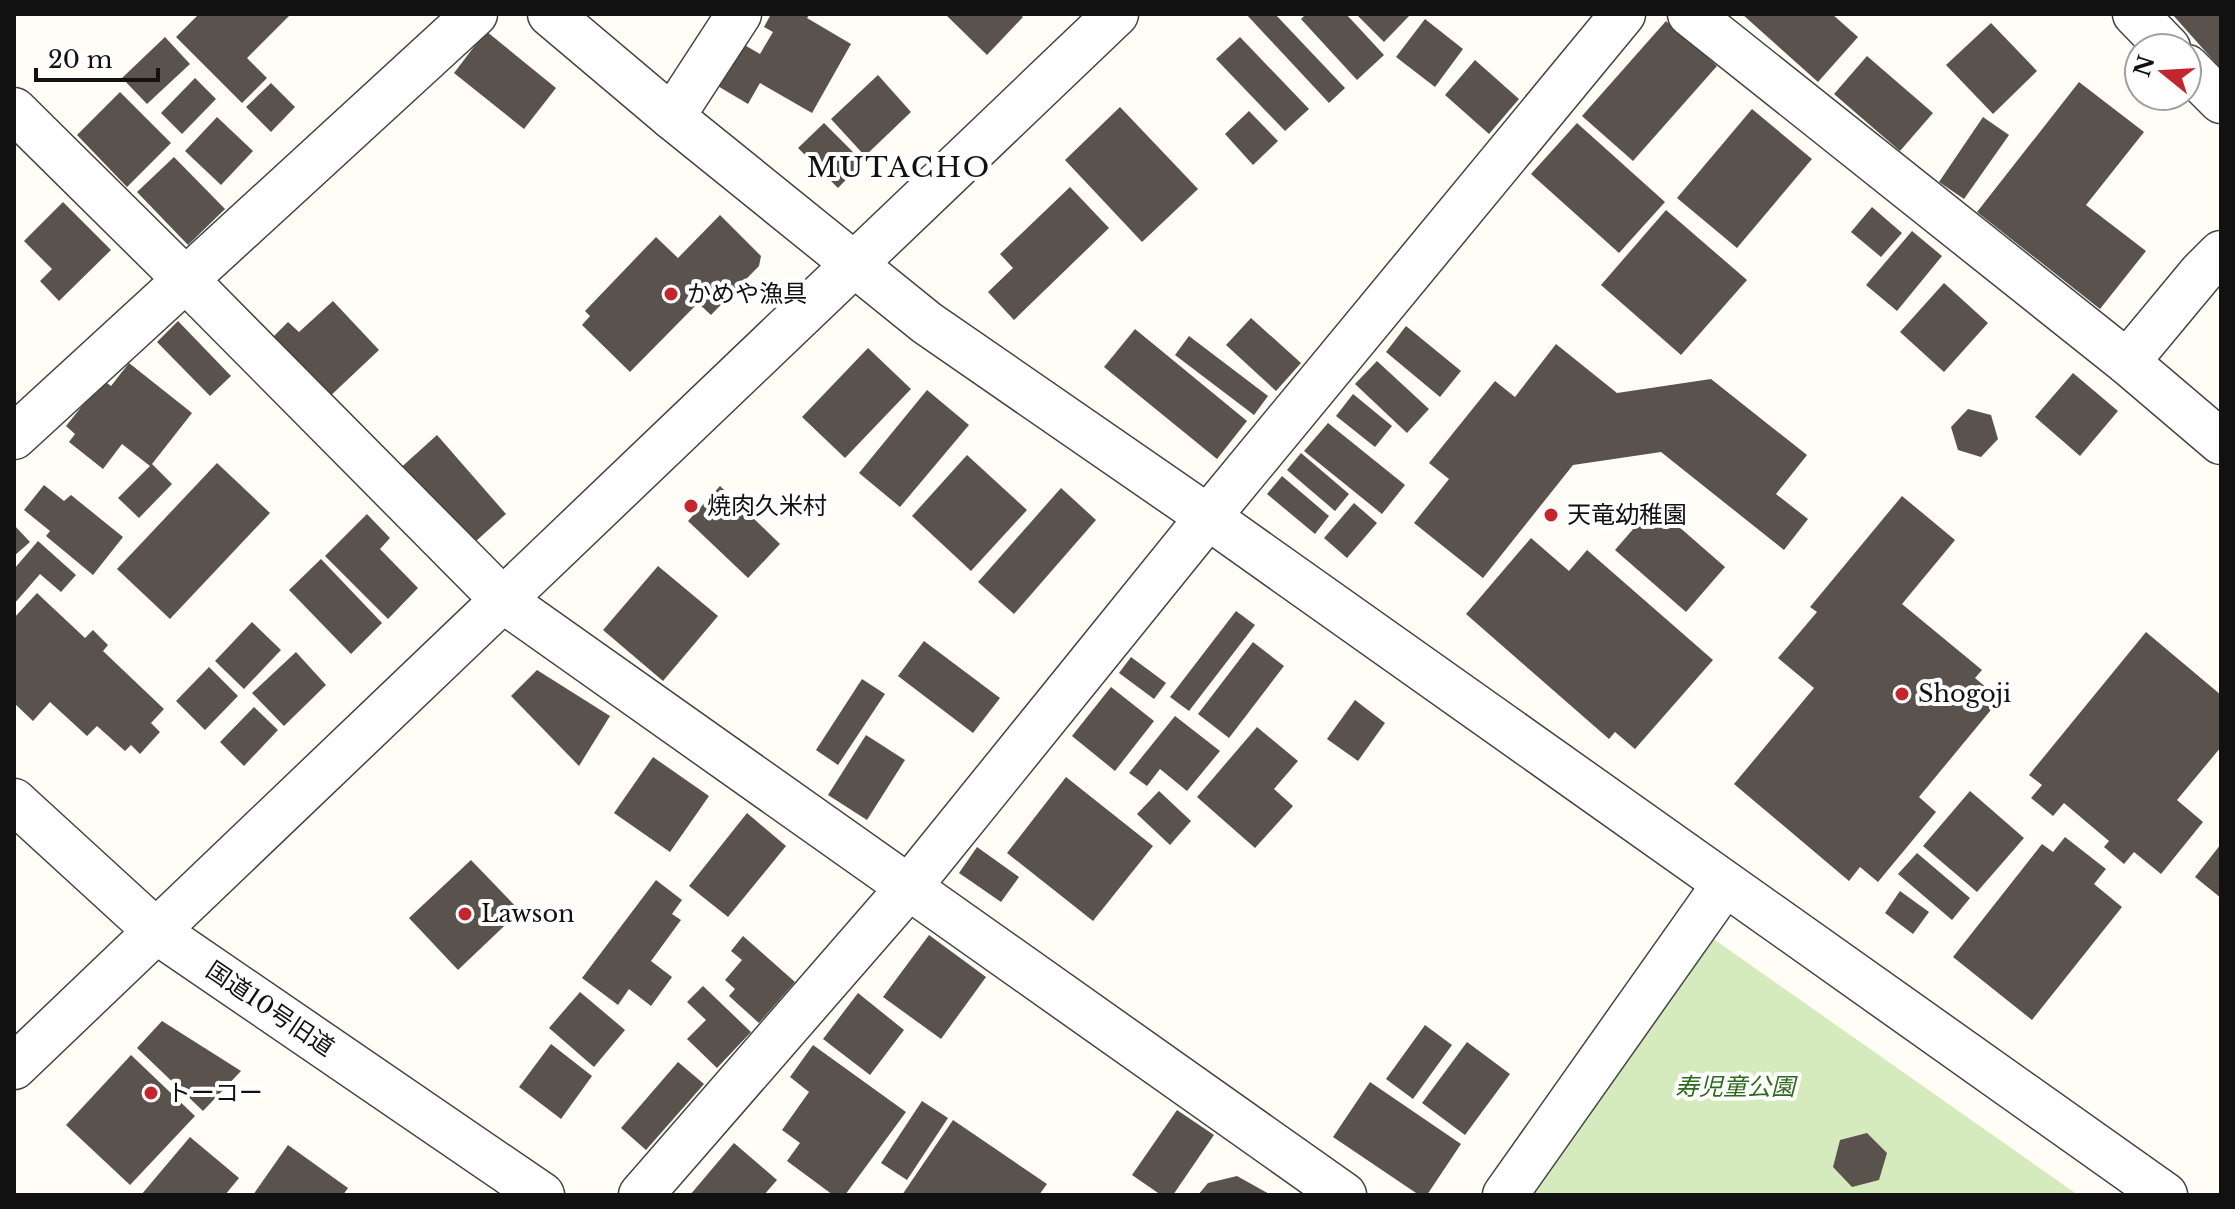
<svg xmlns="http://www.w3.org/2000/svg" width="2235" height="1209" viewBox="0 0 2235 1209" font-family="'Libre Baskerville','Noto Sans JP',serif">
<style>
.green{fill:#d5ebbd}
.building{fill:#5a524d}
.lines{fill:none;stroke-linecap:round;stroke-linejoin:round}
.minor-casing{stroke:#444;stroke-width:47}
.tertiary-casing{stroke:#444;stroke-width:47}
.minor{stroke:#fff;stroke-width:44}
.tertiary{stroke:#fff;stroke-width:44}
.poi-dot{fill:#c4262e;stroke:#fff;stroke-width:3}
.labels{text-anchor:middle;stroke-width:8;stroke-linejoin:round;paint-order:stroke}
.poi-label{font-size:24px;fill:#111;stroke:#fff;text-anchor:start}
.street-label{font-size:24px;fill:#111;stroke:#fff}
.park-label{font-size:24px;font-style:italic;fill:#2f6b1f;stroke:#fff}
.quarter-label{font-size:28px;letter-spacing:2px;fill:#111;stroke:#fff}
</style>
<rect width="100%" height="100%" fill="#fffdf5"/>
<polygon class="green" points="1715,940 2078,1195 1526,1195 1703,943"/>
<g class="building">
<polygon points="199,14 291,14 247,58 267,78 242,103 176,37"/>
<polygon points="771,14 810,14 807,18 851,44 812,113 760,83 748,104 716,85 741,43 760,54 773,32 764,27"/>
<polygon points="945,14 1020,14 1023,17 987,55"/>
<polygon points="1246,14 1275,14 1345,88 1329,103"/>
<polygon points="1306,14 1346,14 1384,55 1357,80 1301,19"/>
<polygon points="1356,14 1411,14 1384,42"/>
<polygon points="1742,14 1832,14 1858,37 1818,82"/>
<polygon points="2172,14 2221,14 2221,69"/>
<polygon points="1425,19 1463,49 1435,87 1396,57"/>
<polygon points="1666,21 1717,66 1633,161 1582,116"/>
<polygon points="1991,23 2037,71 1993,114 1946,65"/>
<polygon points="486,31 556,88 524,129 454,73"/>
<polygon points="165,37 190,64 147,104 122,78"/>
<polygon points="1240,37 1309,109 1285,131 1216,59"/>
<polygon points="1867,56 1933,113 1900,151 1834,94"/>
<polygon points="1475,60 1519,99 1489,134 1445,95"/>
<polygon points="878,75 911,112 865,156 831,119"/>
<polygon points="195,78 216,99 182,134 161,113"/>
<polygon points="2079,82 2144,132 2086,205 2146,251 2100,309 1977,212"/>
<polygon points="271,83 295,107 271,132 246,107"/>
<polygon points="120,92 171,143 127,187 77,135"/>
<polygon points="1120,107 1198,189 1142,242 1065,160"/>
<polygon points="1752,109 1812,159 1737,248 1677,198"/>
<polygon points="1249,111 1278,141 1253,165 1225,134"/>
<polygon points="217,117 253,151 221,185 185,151"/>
<polygon points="1983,117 2009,135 1964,199 1939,182"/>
<polygon points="824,123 863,162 838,188 798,148"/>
<polygon points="1577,123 1665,202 1619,253 1531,174"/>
<polygon points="174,157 225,209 188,245 137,192"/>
<polygon points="1070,187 1109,228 1014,320 988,292 1013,268 1000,254"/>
<polygon points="63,202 111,250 59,301 40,281 52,269 24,241"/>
<polygon points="1872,207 1902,233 1881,257 1851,232"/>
<polygon points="1666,210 1747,280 1681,355 1601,285"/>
<polygon points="720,215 761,256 759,266 711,315 698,303 630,372 582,325 590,316 585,311 656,237 678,258"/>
<polygon points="1912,231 1942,256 1897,311 1866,285"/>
<polygon points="1944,283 1988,323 1944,372 1900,332"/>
<polygon points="333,301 379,350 326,400 270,340 288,322 299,332"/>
<polygon points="1251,318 1301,363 1276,391 1226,345"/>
<polygon points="178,321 231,376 210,396 157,342"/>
<polygon points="1406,326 1461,371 1440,397 1386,352"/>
<polygon points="1135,329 1247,421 1217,459 1104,367"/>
<polygon points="1189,336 1268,396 1254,415 1175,355"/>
<polygon points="1556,344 1617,393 1711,379 1807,455 1776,494 1808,519 1784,550 1661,452 1573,465 1483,578 1414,523 1449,479 1429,463 1495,381 1515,397"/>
<polygon points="868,348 911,389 845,458 802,417"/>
<polygon points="1377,361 1429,409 1407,433 1355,384"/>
<polygon points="129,363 192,413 152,464 172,484 139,518 118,498 150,466 122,444 103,469 69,442 75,434 66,426 103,380 111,386"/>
<polygon points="2073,373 2118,411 2080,456 2035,417"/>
<polygon points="927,390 969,425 900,507 859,473"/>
<polygon points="1353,394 1392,426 1375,447 1336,416"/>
<polygon points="1968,409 1991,415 1998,439 1981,457 1958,450 1951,427"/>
<polygon points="1328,423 1405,485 1382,514 1304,451"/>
<polygon points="437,435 506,514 466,550 396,472"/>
<polygon points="1301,453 1349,494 1335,511 1287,470"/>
<polygon points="967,455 1027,510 971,571 912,516"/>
<polygon points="217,463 270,513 170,619 117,569"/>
<polygon points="1282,476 1329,516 1315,534 1267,494"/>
<polygon points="44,485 64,501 71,495 123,537 93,575 46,536 50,531 24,510"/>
<polygon points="720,486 780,544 748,578 688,521"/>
<polygon points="1061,488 1096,520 1014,614 978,582"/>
<polygon points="1902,496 1955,540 1902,604 1982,670 1975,678 2000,699 1919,797 1936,812 1878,882 1860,867 1849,881 1734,784 1814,688 1778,658 1817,612 1810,607"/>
<polygon points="1354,503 1377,523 1347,558 1324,538"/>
<polygon points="1654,505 1725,567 1686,612 1615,550"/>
<polygon points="367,514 390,538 380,549 418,588 388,619 325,556"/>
<polygon points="14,525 30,542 14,556"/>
<polygon points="1531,538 1569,571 1587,550 1713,660 1635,749 1615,732 1609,739 1466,614"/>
<polygon points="38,541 76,575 61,592 40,574 14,604 14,569"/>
<polygon points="321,559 382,623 351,654 289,590"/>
<polygon points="658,566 718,616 663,681 603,630"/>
<polygon points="37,593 85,638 93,630 108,645 103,651 164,709 151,723 160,732 140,754 131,745 125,751 97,726 87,736 50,702 33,721 14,703 14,618"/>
<polygon points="1236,611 1255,625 1189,711 1170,697"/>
<polygon points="252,622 281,650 244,689 215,661"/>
<polygon points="2146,632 2221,695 2221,747 2177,800 2203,822 2161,874 2134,852 2124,864 2104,847 2109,841 2064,803 2053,816 2031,798 2042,785 2029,775"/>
<polygon points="924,641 1000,698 973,733 898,676"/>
<polygon points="1253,642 1284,666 1229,738 1198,714"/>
<polygon points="296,652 326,685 284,726 252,693"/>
<polygon points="1131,657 1166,683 1154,699 1119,673"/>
<polygon points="209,667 238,696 205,730 176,701"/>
<polygon points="537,670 610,716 579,766 511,696"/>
<polygon points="862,679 885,694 838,765 816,750"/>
<polygon points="1111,687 1154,721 1115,771 1072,736"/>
<polygon points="1355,700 1385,723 1358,761 1327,739"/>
<polygon points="254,707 278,730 244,766 220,742"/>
<polygon points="1175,716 1220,751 1187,791 1160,769 1147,786 1129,773"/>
<polygon points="1257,727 1298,761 1274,789 1293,806 1255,848 1197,797"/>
<polygon points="866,735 905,760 867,820 828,795"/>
<polygon points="653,757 709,796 670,852 614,813"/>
<polygon points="1066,777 1153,846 1093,921 1007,853"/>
<polygon points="1159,791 1191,821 1170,845 1137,814"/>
<polygon points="1970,791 2024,838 1977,892 1923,846"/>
<polygon points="747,813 786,846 728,917 689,886"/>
<polygon points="2065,837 2106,869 2094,884 2122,907 2032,1020 1953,957 2042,844 2053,852"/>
<polygon points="2221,844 2221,898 2195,877"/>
<polygon points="977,847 1019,877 1001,902 959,873"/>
<polygon points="1917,853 1970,898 1952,920 1898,874"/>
<polygon points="471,860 520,911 458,970 409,918"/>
<polygon points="656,880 682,900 672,914 681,920 651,961 672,977 651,1006 629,989 618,1005 582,978"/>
<polygon points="1900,891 1929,912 1913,934 1885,913"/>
<polygon points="929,935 986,977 941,1039 883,997"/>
<polygon points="743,936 795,982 759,1023 729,996 735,989 725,980 742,960 731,951"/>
<polygon points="703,986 751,1032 717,1068 687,1039 706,1020 687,1002"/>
<polygon points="580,992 625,1030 594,1067 549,1028"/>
<polygon points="858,993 904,1030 870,1075 823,1039"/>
<polygon points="162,1021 241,1071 203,1111 137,1048"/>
<polygon points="1425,1025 1452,1045 1413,1099 1386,1079"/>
<polygon points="1467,1042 1510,1074 1465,1135 1422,1103"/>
<polygon points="551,1044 592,1076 561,1119 519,1087"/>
<polygon points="813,1045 906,1112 845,1195 833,1195 787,1161 800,1143 782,1130 809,1092 790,1077"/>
<polygon points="131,1055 195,1116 130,1185 66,1125"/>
<polygon points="678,1062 704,1084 646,1150 621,1128"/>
<polygon points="1370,1082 1461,1144 1427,1195 1419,1195 1333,1137"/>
<polygon points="922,1101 948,1118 907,1180 881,1163"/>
<polygon points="1177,1110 1214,1135 1173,1195 1161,1195 1132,1175"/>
<polygon points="953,1120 1047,1184 1039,1195 902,1195"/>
<polygon points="1867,1133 1887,1153 1879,1180 1852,1187 1833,1167 1840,1140"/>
<polygon points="190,1137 239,1178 225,1195 141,1195"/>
<polygon points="734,1143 777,1180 764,1195 690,1195"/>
<polygon points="288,1145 348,1188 343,1195 253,1195"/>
<polygon points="1237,1176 1271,1195 1198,1195 1208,1183"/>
</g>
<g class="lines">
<g class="minor-casing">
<g id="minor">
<polyline points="1690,14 2127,362 2221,442"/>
<polyline points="2135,14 2168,48"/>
<polyline points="2187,67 2221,101"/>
<polyline points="14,110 186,280 504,601 1344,1195"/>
<polyline points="672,117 739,14"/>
<polyline points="2127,362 2201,273 2221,253"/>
<polyline points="14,437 475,14"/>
<polyline points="641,1195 908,888 1208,517 1623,14"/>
<polyline points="1505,1195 1724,885"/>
</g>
</g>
<g class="tertiary-casing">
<g id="tertiary">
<polyline points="550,14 672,117 927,323 1208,517 2165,1195"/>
<polyline points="14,801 156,931 542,1195"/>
<polyline points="14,1067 1116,14"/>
</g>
</g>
<use href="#minor" class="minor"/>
<use href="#tertiary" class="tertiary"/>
</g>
<g class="poi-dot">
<circle cx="671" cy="294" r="8"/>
<circle cx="691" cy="506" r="8"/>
<circle cx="1551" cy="515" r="8"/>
<circle cx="1902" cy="694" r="8"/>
<circle cx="465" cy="914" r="8"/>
<circle cx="151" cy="1093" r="8"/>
</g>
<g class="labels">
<g class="poi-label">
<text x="687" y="302">かめや漁具</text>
<text x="707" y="514">焼肉久米村</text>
<text x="1567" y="523">天竜幼稚園</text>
<text x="1918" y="702">Shogoji</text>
<text x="481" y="922">Lawson</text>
<text x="167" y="1101">トーコー</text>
</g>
<g class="street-label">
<text transform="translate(270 1009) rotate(34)" y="8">国道10号旧道</text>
</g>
<g class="park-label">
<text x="1735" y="1095">寿児童公園</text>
</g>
<g class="quarter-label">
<text x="899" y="177">MUTACHO</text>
</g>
</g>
<rect width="2235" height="1209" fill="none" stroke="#111111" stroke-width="32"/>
<g transform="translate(2163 72) rotate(288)"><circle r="38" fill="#ffffff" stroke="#a0a0a0" stroke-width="2"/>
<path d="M0-6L14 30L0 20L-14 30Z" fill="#c4262e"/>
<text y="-12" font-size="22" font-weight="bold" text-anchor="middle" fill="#111111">N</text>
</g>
<path d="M36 68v12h122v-12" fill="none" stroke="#111111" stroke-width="4"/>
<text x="48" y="68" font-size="24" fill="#111111" stroke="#ffffff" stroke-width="6" paint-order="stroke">20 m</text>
</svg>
